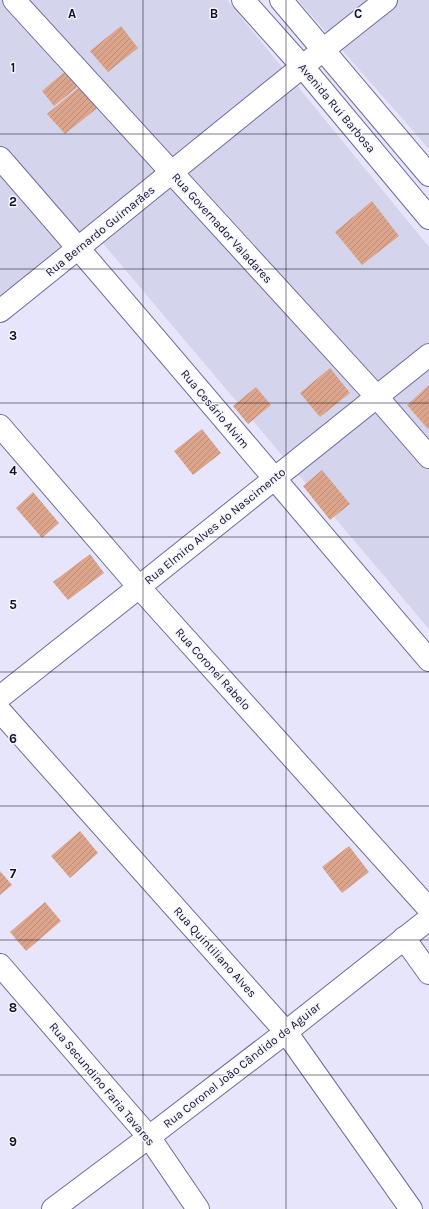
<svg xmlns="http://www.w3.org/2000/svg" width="429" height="1209" viewBox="0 0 429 1209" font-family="Karla,sans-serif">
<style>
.built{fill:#d4d4ec}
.building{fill:url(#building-hatch)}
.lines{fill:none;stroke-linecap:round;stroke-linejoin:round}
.street-casing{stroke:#6f6c9c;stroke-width:24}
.secondary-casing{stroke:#6f6c9c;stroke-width:24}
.street{stroke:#fff;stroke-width:22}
.secondary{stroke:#fff;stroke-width:22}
.grid{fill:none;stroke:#141326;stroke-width:1;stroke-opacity:0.55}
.labels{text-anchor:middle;stroke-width:3;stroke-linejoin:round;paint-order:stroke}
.street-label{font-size:12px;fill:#141326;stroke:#f4f4ff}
.grid-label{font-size:13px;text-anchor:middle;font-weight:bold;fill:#141326;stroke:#f4f4ff;stroke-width:3;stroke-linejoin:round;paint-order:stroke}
</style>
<defs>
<pattern id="building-hatch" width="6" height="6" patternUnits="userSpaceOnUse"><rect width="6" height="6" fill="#dca58b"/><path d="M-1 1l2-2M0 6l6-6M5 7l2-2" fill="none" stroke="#bc8d78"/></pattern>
</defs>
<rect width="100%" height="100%" fill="#e6e5fb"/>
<g class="built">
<polygon points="0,0 227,0 429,247 429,629 95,234 0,314"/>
<polygon points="298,0 429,0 429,149"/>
</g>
<g class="building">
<polygon points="121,26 138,48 108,72 90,51"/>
<polygon points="68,69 81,84 54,106 42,91"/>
<polygon points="83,84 101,105 65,134 47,114"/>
<polygon points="372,201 399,236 362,265 335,232"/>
<polygon points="330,368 350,393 320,417 300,393"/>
<polygon points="429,385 429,428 428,429 407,405"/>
<polygon points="256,387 271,405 248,424 233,406"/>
<polygon points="202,429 221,453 193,475 174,451"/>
<polygon points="322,470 350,504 330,520 303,486"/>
<polygon points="33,492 59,523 42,538 16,508"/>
<polygon points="90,554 104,573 68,600 53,582"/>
<polygon points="80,831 98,853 70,878 51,856"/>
<polygon points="349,846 369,872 342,893 322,867"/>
<polygon points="0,871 12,885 0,895"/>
<polygon points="45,902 61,921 26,951 10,932"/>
</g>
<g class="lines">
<g class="street-casing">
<g id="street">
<polyline points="14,0 377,397 429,457"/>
<path d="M0,158C145,324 286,493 429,660"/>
<path d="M0,311C129,208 256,102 386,0"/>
<polyline points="0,426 139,587 429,909"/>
<polyline points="0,697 139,587 429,355"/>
<polyline points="0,711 286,1032 411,1209"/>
<polyline points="404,938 429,973"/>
<polyline points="0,965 149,1137 198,1209"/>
<polyline points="53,1209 149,1137 286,1032 429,919"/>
</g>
</g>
<g class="secondary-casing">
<g id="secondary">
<polyline points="243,0 302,66 429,218"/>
<polyline points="281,0 429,175"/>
</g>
</g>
<use href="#street" class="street"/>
<use href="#secondary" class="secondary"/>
</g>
<path class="grid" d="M143,0V1209M286,0V1209M0,134H429M0,269H429M0,403H429M0,537H429M0,672H429M0,806H429M0,940H429M0,1075H429"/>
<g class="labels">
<g class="street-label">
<text transform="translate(337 108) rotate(50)" y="4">Avenida Rui Barbosa</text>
<text transform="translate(222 228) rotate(48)" y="4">Rua Governador Valadares</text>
<text transform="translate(100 231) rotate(-39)" y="4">Rua Bernardo Guimarães</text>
<text transform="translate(215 409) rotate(50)" y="4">Rua Cesário Alvim</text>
<text transform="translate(215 526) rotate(-39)" y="4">Rua Elmiro Alves do Nascimento</text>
<text transform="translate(213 669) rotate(48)" y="4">Rua Coronel Rabelo</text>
<text transform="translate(215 952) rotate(48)" y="4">Rua Quintiliano Alves</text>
<text transform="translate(242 1065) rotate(-38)" y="4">Rua Coronel João Cândido de Aguiar</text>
<text transform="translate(102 1084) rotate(50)" y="4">Rua Secundino Faria Tavares</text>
</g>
</g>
<g class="grid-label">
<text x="72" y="18">A</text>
<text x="214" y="18">B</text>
<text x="358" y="18">C</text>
<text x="13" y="72">1</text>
<text x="13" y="206">2</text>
<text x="13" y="340">3</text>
<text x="13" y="475">4</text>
<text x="13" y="609">5</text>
<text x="13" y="743">6</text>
<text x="13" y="878">7</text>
<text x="13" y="1012">8</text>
<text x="13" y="1146">9</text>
</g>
</svg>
